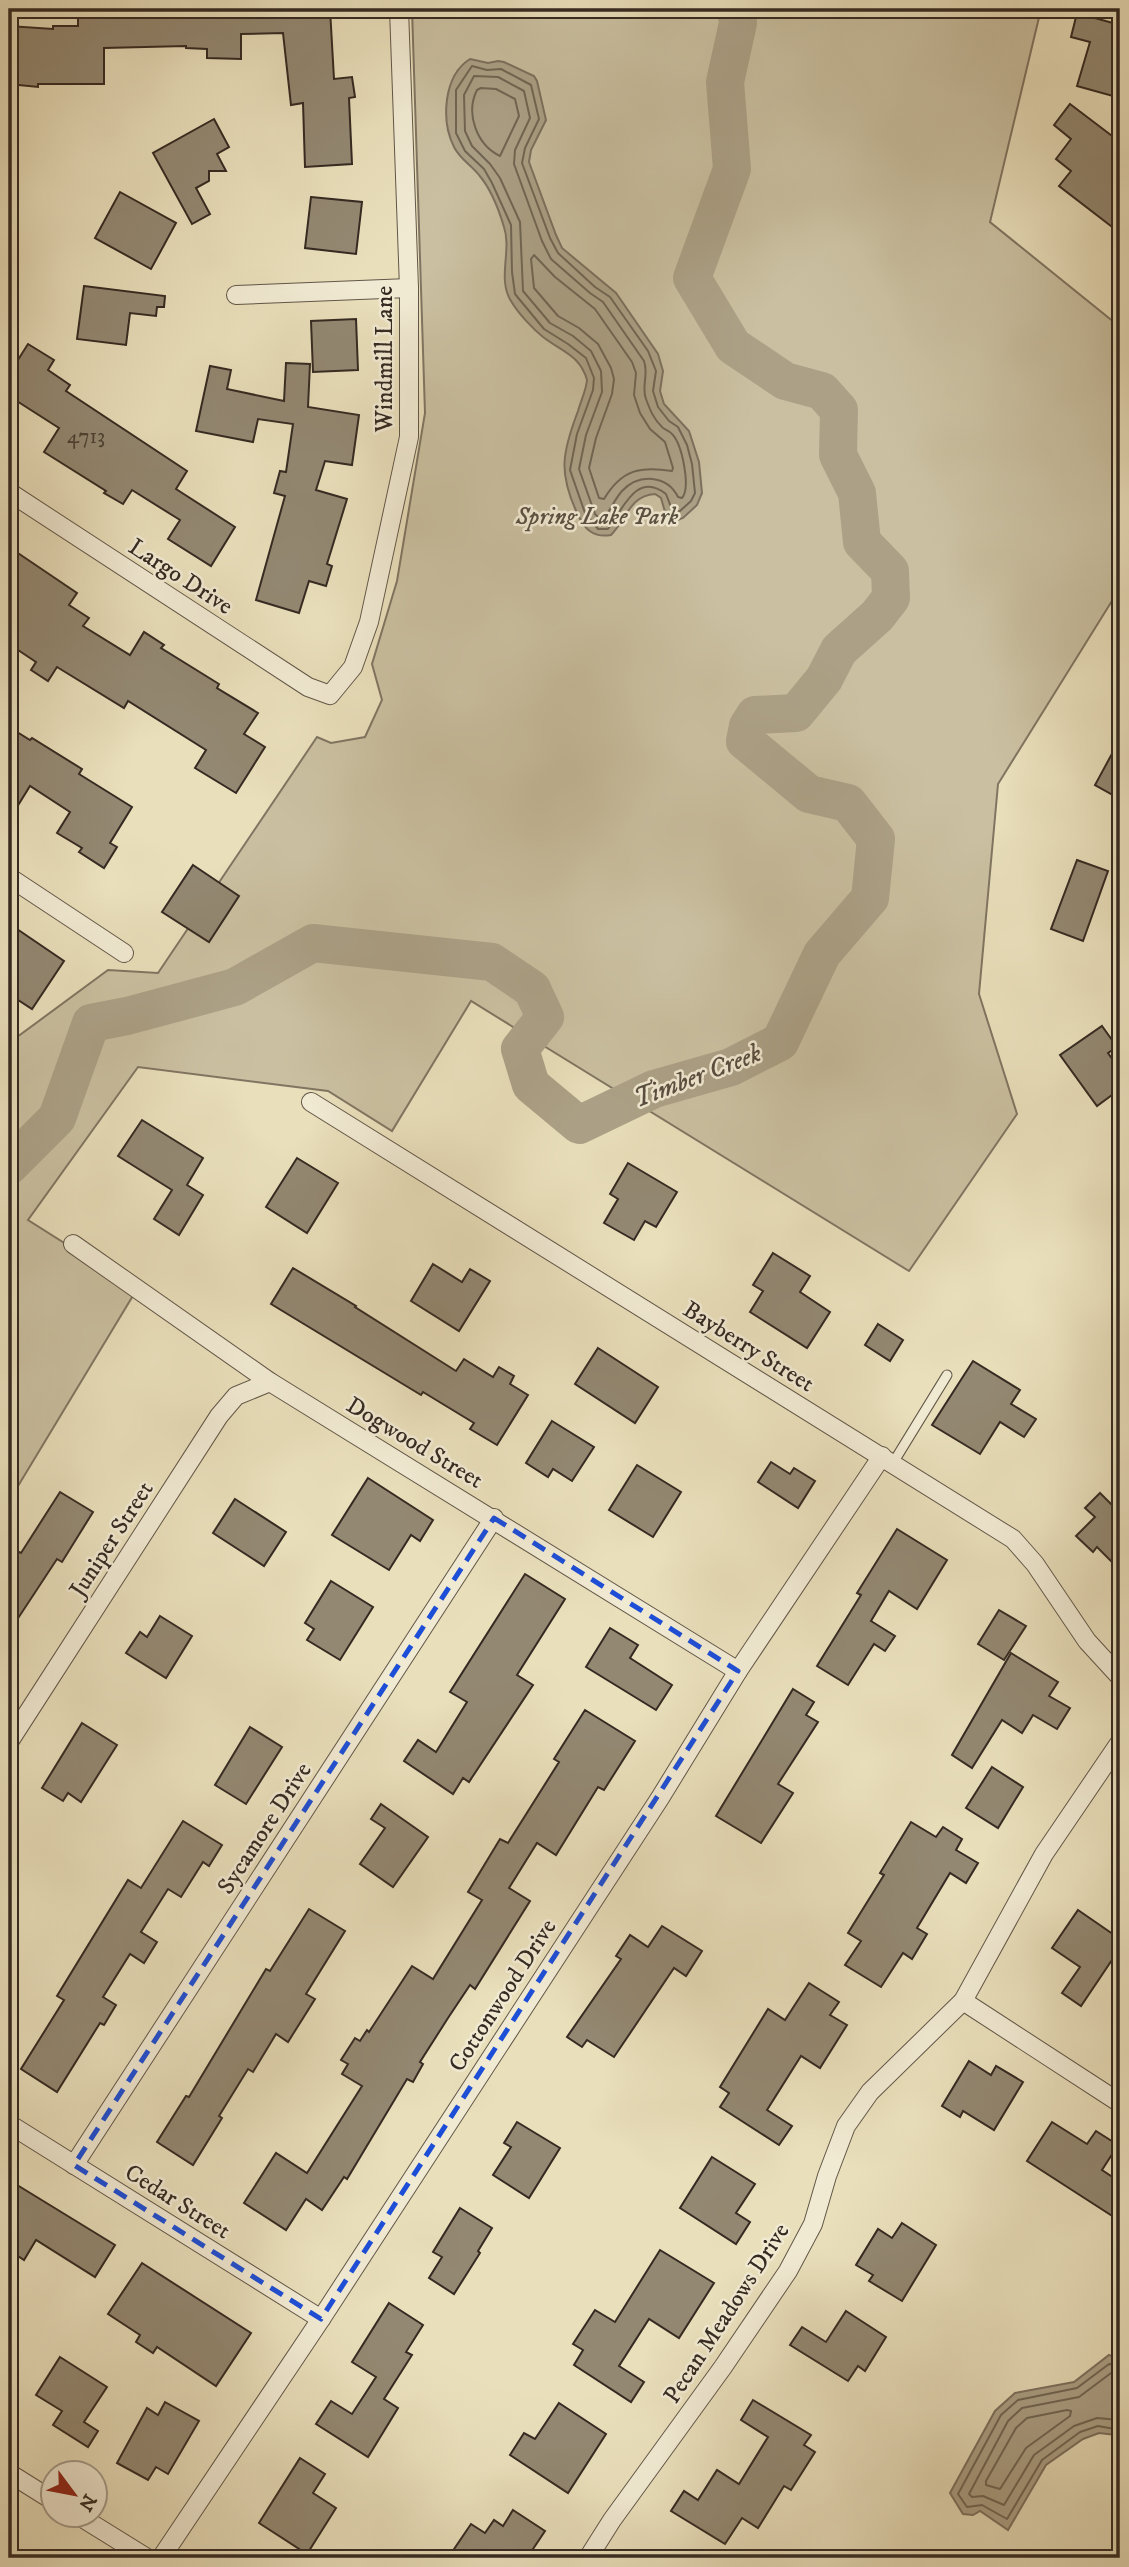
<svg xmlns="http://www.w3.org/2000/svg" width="1129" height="2567" viewBox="0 0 1129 2567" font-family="'IM FELL DW Pica',serif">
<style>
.green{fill:#cac0a1;stroke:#807562;stroke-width:2}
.water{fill:#aca187;stroke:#7c715f;stroke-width:2}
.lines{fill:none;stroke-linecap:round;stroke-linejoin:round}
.shore{stroke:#706654;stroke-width:2}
.river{stroke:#aca187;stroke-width:38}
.building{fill:#938872;stroke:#352a22;stroke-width:2}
.service-casing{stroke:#625748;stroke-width:11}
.minor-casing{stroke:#625748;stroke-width:20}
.service{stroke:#f1ead3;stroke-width:9}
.minor{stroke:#f1ead3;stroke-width:18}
.marked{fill:none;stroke:#1d4ed8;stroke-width:5;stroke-dasharray:14 9;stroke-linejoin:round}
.labels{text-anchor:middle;stroke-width:5;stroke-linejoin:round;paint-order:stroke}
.number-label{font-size:21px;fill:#4c4236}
.street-label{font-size:24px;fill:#352a22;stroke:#f1ead3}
.park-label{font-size:24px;font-style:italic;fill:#5a5042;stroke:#f1ead3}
.water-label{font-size:26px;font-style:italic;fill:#594e40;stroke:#f1ead3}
</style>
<rect width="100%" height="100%" fill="#e9dfbb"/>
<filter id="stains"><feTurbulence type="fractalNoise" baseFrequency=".00286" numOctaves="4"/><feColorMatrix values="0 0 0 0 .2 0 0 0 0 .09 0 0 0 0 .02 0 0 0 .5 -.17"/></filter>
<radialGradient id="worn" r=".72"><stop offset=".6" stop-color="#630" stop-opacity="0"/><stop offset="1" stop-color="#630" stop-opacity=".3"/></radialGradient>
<polygon class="green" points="412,9 1041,9 990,222 1120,327 1120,588 998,784 979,994 1017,1114 909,1271 471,1001 392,1131 328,1091 138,1067 28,1220 137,1289 9,1501 9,1043 108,970 158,973 317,737 331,743 365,737 382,700 372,664 397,581 425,413"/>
<g class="water">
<path d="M470,59L488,63L498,61L504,62L534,76L537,81L546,120L531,150L529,162L556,235L562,248L616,293L658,354L663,371L660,391L664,404L689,431L699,462L702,493L697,505L683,518L675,521L667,519L661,498L655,494C629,496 627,519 611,535C594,538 585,530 578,515C558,473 562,453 578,411C581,400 586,391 587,380C580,355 561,351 543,337C532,328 518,313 511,301C497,279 512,250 504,227C499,210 490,188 479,175C471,165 460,159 454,147C441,121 443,76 470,59Z"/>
<polygon points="1109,2355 1120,2359 1120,2438 1116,2435 1099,2433 1083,2439 1046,2465 1008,2530 980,2511 973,2515 963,2514 950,2493 995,2411 1015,2393 1074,2382"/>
</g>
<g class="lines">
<g class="shore">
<path d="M472,66L487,70L501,69L531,85L539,119L525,148L522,163L550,238L558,253L595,287L610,297L648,351L656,371L653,391L658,407L669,421L678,427L687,445L692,464L695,493L691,501L680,511L673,512L666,494C636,470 622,511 608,529H598L585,513L570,470L577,434L593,390L594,378L586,358L568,344L544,329L515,294L512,272L511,225L492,183L484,169L465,151L456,133V90Z"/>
<path d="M474,76L498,77L524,91L530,118L515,150L514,164L542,241L551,259L590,293L603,302L644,361C649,375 641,386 646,399C650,410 654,420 663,428C666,430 670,431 672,434C682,444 691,487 682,498L678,497C667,475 639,473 622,491C615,499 610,510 604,519H600L595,514L579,469L586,435L602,392L601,371L591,351L573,336L550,323L523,291L520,222L500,178L490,164L472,146L465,131L464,95Z"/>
<path d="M481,88L496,89L515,99L519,116L500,156C477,145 465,114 477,90Z"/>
<path d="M534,255L555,277L595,309L632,362L636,373L634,395L640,413L650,429L665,442L673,468L672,471C641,466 622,469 604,499L599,498L589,468L596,438L612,394L614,379L611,368L598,344L579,328L558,316L534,288L531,259Z"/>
<polyline points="1120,2365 1109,2364 1077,2388 1018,2400 1001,2415 958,2494 967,2507 982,2505 1007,2519 1042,2460 1080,2432 1098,2426 1120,2430"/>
<polyline points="1120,2374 1111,2373 1079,2397 1022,2408 1008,2421 969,2494 972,2497 983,2496 1004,2505 1034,2455 1074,2426 1097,2418 1120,2420"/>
<polygon points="1067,2410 1071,2411 1070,2416 1026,2448 1000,2489 986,2485 986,2481 1016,2428 1027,2418"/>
</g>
<polyline class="river" points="9,1166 57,1118 91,1023 127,1016 235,987 313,943 492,962 532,989 545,1017 520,1049 531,1085 579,1125 654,1089 731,1067 780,1042 822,954 870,898 876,839 848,803 809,794 745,741 748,726 755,715 796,713 824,679 839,650 877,616 891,598 890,571 862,542 857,493 838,455 839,410 822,391 785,381 733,346 692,278 732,169 725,82 738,23 736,9"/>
</g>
<g class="building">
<polygon points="78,9 330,9 334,79 352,77 355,97 349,98 352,164 305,167 303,103 291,105 283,33 241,34 241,59 207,58 207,49 186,48 186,46 104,48 104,84 38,84 38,87 9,84 9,26 53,29 53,26 78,26"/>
<polygon points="1077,13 1120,25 1120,98 1077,86 1090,42 1071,37"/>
<polygon points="1070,104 1120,142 1120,233 1059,186 1071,171 1056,159 1071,139 1054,125"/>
<polygon points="214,119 229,147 217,154 226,171 209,171 209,181 196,188 210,214 192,224 153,153"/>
<polygon points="120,192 176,223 151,269 95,238"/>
<polygon points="311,197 362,202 356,254 305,248"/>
<polygon points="84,286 165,296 164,307 157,307 156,316 130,313 126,345 77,339"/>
<polygon points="356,319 358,370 313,372 311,321"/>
<polygon points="28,344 54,360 48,370 70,385 66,391 187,471 176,489 235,527 211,566 168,539 180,520 132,490 123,504 104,493 106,491 44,452 59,428 9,396 9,374"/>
<polygon points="286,363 310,364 308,407 359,415 352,465 325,461 316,490 347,499 327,564 332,566 326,586 309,581 299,613 256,600 285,496 274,493 280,471 286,472 293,424 258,419 253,442 196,431 210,366 231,370 227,389 284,401"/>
<polygon points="9,547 77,593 69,605 89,618 83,626 130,655 144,632 164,645 161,648 219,684 217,688 258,713 244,734 265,747 236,793 195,768 206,750 128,701 124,708 57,667 48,681 31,670 36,662 9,644"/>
<polygon points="9,727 30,740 32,738 82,769 79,774 132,807 110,843 117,847 104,868 79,852 82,848 57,833 70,812 30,786 9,820"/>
<polygon points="1120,739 1120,799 1095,785"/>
<polygon points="1077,860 1108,871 1083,941 1051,929"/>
<polygon points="193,865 239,896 209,942 162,912"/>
<polygon points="17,929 64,961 32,1009 9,994 9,942"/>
<polygon points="1102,1026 1117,1047 1108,1053 1120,1070 1120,1089 1097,1106 1060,1055"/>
<polygon points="142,1120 203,1158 187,1185 203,1195 179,1235 154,1219 172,1190 118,1156"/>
<polygon points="297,1158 338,1183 307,1233 266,1207"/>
<polygon points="628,1163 677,1192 656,1227 645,1221 634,1240 604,1223 618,1199 610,1194"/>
<polygon points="773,1253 810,1276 800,1292 830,1312 807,1348 750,1312 763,1291 753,1285"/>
<polygon points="433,1264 462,1282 470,1269 490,1281 459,1331 411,1301"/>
<polygon points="293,1268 356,1306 355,1307 456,1371 464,1359 493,1377 499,1367 514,1376 510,1384 528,1395 497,1445 470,1429 474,1423 423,1392 421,1395 271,1304"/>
<polygon points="878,1324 903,1340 890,1361 865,1345"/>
<polygon points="598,1348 658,1387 635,1423 575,1384"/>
<polygon points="973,1361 1020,1390 1011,1404 1036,1419 1024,1437 1000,1422 980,1454 932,1425"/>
<polygon points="552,1421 594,1447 572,1481 553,1469 548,1477 526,1463"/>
<polygon points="771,1462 790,1474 794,1468 815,1481 798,1508 758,1482"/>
<polygon points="637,1465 681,1492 653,1537 609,1510"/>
<polygon points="368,1478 433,1520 420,1541 411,1535 389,1570 332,1535"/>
<polygon points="60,1492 93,1512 62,1562 57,1559 9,1632 9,1564 17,1551 21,1553"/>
<polygon points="1100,1493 1120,1513 1120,1570 1097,1547 1093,1552 1076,1536 1095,1517 1085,1508"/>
<polygon points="235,1499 286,1532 264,1566 213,1533"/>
<polygon points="897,1529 947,1560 917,1609 889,1591 871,1621 895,1636 885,1651 874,1644 848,1685 817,1666 861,1595 857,1593"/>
<polygon points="525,1574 565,1599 517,1675 533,1685 469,1782 463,1778 453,1794 404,1761 418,1740 436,1752 467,1702 450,1692"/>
<polygon points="331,1581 373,1607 340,1660 307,1640 314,1629 305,1623"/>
<polygon points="999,1610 1026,1626 1004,1660 978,1644"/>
<polygon points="160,1616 192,1636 166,1678 126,1653 140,1632 147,1637"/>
<polygon points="610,1628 638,1645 630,1658 672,1685 656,1710 586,1667"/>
<polygon points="1011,1653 1058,1682 1049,1696 1070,1708 1057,1729 1033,1715 1022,1733 1002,1720 972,1768 952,1755"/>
<polygon points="793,1689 814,1702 806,1715 818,1722 778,1784 793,1793 761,1843 716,1816"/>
<polygon points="585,1710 635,1741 604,1790 598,1787 556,1855 537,1843 509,1888 530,1901 475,1989 470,1985 448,2018 420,2062 423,2064 413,2082 407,2079 347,2179 344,2177 322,2210 306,2199 286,2230 244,2203 276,2153 307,2173 362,2086 342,2074 348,2064 341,2060 355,2038 360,2041 367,2030 369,2032 412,1966 433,1979 482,1900 468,1892 500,1839 508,1843 559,1762 554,1759"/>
<polygon points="82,1723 117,1745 81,1802 68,1793 63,1801 42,1788"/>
<polygon points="250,1727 282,1747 246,1804 215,1785"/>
<polygon points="992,1767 1023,1787 998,1828 966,1808"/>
<polygon points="381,1804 428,1837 393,1887 360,1864 385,1828 371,1819"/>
<polygon points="183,1821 222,1845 209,1866 203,1862 181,1897 168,1889 141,1932 157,1942 144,1963 130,1954 103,1997 116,2005 104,2025 100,2023 57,2092 21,2069 64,2000 57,1996 128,1880 141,1888"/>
<polygon points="911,1822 936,1837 943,1827 962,1839 956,1850 978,1863 966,1883 950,1873 917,1928 927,1934 912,1959 903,1953 881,1987 845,1965 861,1941 848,1933 884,1875 880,1873"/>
<polygon points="309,1909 345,1931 306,1994 315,1999 288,2042 276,2034 253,2072 248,2069 219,2116 222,2118 193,2165 157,2142 186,2096 189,2097 266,1969 270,1971"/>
<polygon points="1078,1910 1120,1939 1120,1948 1081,2006 1062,1993 1080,1967 1052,1948"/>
<polygon points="662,1926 702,1951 686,1976 674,1968 614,2057 587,2040 582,2047 567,2037 621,1959 616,1956 630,1935 648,1947"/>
<polygon points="809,1983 839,2002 830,2015 847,2025 820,2068 801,2056 767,2110 792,2126 779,2145 720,2107 729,2093 720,2087 768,2009 785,2020"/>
<polygon points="969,2061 991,2075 996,2066 1023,2082 994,2130 963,2111 960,2117 942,2106"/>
<polygon points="517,2122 560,2148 529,2198 493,2175 511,2147 504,2143"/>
<polygon points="1052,2122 1087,2144 1096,2131 1118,2145 1102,2170 1120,2182 1120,2221 1027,2161"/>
<polygon points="712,2157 755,2184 736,2213 750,2222 736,2244 680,2208"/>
<polygon points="9,2180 115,2245 95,2277 36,2240 24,2260 9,2250"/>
<polygon points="460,2208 492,2228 478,2251 480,2253 454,2294 429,2278 442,2257 433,2252"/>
<polygon points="902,2223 936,2245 902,2301 869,2281 873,2275 856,2265 878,2229 892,2238"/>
<polygon points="660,2250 714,2283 679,2338 649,2319 619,2366 644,2382 631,2402 574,2365 583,2350 573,2344 595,2310 615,2322"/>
<polygon points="142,2263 251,2333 216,2386 157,2347 153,2353 136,2342 140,2335 108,2314"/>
<polygon points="389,2303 423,2325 406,2352 412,2355 384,2399 398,2408 368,2457 316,2424 331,2401 352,2414 376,2377 352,2362"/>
<polygon points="846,2311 886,2337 865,2371 858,2366 848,2381 790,2345 802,2327 826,2342"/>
<polygon points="60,2357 107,2387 84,2422 98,2431 88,2447 53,2425 62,2411 36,2395"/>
<polygon points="753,2400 811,2435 804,2445 815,2452 791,2490 784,2486 758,2528 742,2518 725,2544 671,2511 684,2491 698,2500 717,2470 739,2484 768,2437 741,2420"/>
<polygon points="165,2402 199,2421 168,2474 156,2467 148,2480 117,2463 147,2408 158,2415"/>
<polygon points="559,2403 606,2434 568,2493 510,2455 524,2433 535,2439"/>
<polygon points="300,2458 325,2474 313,2493 336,2508 307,2554 259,2523"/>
<polygon points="513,2510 545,2531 527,2558 448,2558 471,2524 485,2533 494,2520 503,2526"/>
</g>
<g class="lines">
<g class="service-casing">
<polyline id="service" points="893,1463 947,1375"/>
</g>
<g class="minor-casing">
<g id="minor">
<polyline points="236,295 409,288"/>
<polyline points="9,492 308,687 330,695 353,667 369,622 409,437 409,288 399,9"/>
<polyline points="9,877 124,953"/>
<polyline points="311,1102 1013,1539 1035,1564 1087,1641 1120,1677"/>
<polyline points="73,1244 270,1382 738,1671"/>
<polyline points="9,1742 219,1416 236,1396 270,1382"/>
<polyline points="963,2001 1120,2103"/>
<polyline points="9,2124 321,2319"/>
<polyline points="74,2165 494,1518"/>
<polyline points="9,2473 52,2500"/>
<polyline points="76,2514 147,2558"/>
<polyline points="161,2558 321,2319 660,1798 738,1671 882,1456"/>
<polyline points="588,2558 612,2520 723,2367 788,2271 813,2224 827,2176 846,2126 870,2092 963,2001 1044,1854 1120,1742"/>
</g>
</g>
<use href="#service" class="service"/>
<use href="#minor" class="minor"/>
</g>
<path class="marked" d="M494,1518L738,1671L321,2319L74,2165Z"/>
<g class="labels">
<g class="number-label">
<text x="86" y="443">4713</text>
</g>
<g class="street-label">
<text transform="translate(384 359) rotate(-90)" y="8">Windmill Lane</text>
<text transform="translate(181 576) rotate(33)" y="8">Largo Drive</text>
<text transform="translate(749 1346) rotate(32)" y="8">Bayberry Street</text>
<text transform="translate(415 1442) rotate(31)" y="8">Dogwood Street</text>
<text transform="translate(111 1539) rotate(-57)" y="8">Juniper Street</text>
<text transform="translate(264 1828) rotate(-57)" y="8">Sycamore Drive</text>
<text transform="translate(502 1995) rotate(-57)" y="8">Cottonwood Drive</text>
<text transform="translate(178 2201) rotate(32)" y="8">Cedar Street</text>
<text transform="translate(726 2313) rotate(-57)" y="8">Pecan Meadows Drive</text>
</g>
<g class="park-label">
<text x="597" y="524">Spring Lake Park</text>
</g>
<g class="water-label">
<text transform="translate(697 1075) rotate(-21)" y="9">Timber Creek</text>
</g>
</g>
<rect width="1129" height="2567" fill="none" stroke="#e9dfbb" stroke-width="35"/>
<rect x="10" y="10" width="1108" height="2546" fill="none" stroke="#352a22" stroke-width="3.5"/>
<rect x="18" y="18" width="1094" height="2532" fill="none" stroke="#352a22" stroke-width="2"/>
<g transform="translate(74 2494) rotate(122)"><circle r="33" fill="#f1ead3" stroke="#a69d8c" stroke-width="2"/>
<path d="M0-5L12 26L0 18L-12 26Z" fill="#8f2418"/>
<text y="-10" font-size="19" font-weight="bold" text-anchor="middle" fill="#352a22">N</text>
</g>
<rect width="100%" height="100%" filter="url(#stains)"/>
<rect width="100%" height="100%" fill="url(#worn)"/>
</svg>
